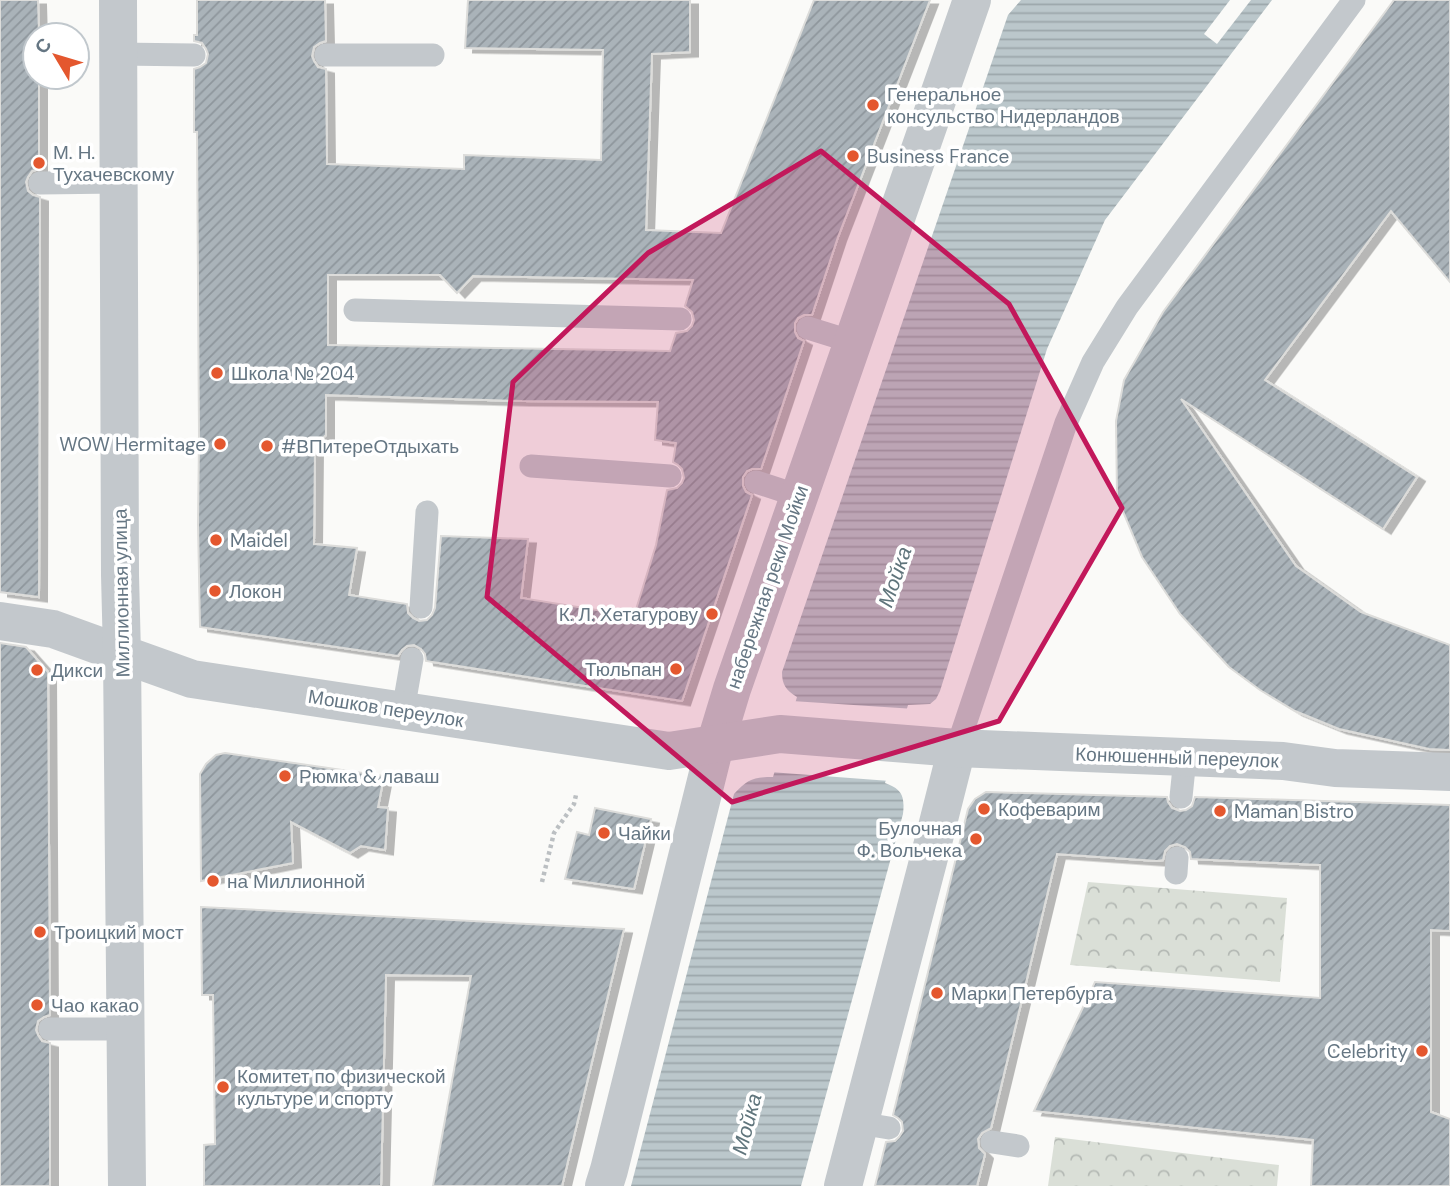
<svg xmlns="http://www.w3.org/2000/svg" width="1450" height="1186" viewBox="0 0 1450 1186" font-family="'DM Sans',sans-serif">
<style>
.forest{fill:url(#forest-crowns)}
.water{fill:url(#water-rules)}
.pier{fill:#fafaf8}
.building{fill:url(#building-hatch);stroke:#dcdcda;stroke-width:2;fill-rule:evenodd;filter:url(#shadow)}
.lines{fill:none;stroke-linecap:round;stroke-linejoin:round}
.path{stroke:#bbbfc2;stroke-width:4.5;stroke-dasharray:3.5 3.5;stroke-linecap:butt}
.service{stroke:#c3c8cc;stroke-width:23}
.minor{stroke:#c3c8cc;stroke-width:38}
.tertiary{stroke:#c3c8cc;stroke-width:38}
.marked{fill:#c2185b;fill-opacity:0.2;stroke:#c2185b;stroke-width:5;stroke-linejoin:round}
.poi-dot{fill:#e4572e;stroke:#fff;stroke-width:2.5}
.labels{text-anchor:middle;stroke-width:7;stroke-linejoin:round;paint-order:stroke}
.poi-label{font-size:19px;fill:#657683;stroke:#fff;text-anchor:start}
.street-label{font-size:19px;fill:#657683;stroke:#fff}
.water-label{font-size:21px;font-style:italic;fill:#60757c;stroke:#fff}
</style>
<defs>
<pattern id="forest-crowns" width="20" height="18" patternUnits="userSpaceOnUse" patternTransform="scale(1.75)"><rect width="20" height="18" fill="#dadfd7"/><path d="M2 6a3 3 0 1 1 6 0M12 15a3 3 0 1 1 6 0" fill="none" stroke="#b4b9b4"/></pattern>
<pattern id="water-rules" width="6" height="5" patternUnits="userSpaceOnUse" patternTransform="scale(1.75)"><rect width="6" height="5" fill="#bbc7cb"/><path d="M0 2.5h6" fill="none" stroke="#9ca6aa"/></pattern>
<pattern id="building-hatch" width="6" height="6" patternUnits="userSpaceOnUse" patternTransform="scale(1.75)"><rect width="6" height="6" fill="#aab3b9"/><path d="M-1 1l2-2M0 6l6-6M5 7l2-2" fill="none" stroke="#8e969c"/></pattern>
<filter id="shadow"><feDropShadow dx="8" dy="4.5" stdDeviation="0" flood-color="#0004"/></filter>
</defs>
<rect width="100%" height="100%" fill="#fafaf8"/>
<g class="forest">
<polygon points="1088,882 1287,898 1280,982 1070,965"/>
<polygon points="1055,1137 1279,1165 1277,1186 1048,1186"/>
</g>
<path class="water" d="M1021,0H1272L1105,220L1047,349L940,691L936,699L930,704L908,705L885,783C902,789 905,796 903,814L801,1186H631L734,794C748,779 753,777 773,777L797,697C786,690 782,685 782,672L1008,15Z"/>
<g class="pier">
<polygon points="1230,0 1251,0 1217,44 1204,34"/>
<polygon points="792,701 915,709 911,709 890,781 770,772"/>
</g>
<g class="building">
<polygon points="0,0 38,0 39,35 35,35 35,77 39,77 39,169 32,171 28,177 26,182 28,191 33,195 40,197 39,597 0,592"/>
<path d="M197,0H325L326,41L320,43L314,47L312,56L314,61L318,67L326,69L327,164L464,169V155L601,160L603,50L465,48L468,0H690V52L652,54L646,230L721,233L814,0H930L838,237L812,315H804L798,318L795,323V332L798,338L804,341L761,469H752L747,471L743,477V486L746,492L752,495L682,701L426,661L425,654L421,649L414,645L407,646L402,650L398,656L200,627L198,524L199,440L197,132H194V69L200,67L206,63L208,54L206,49L202,43L194,41V35H197ZM328,275H440L457,293L473,276L693,280L685,306L692,312L694,320L692,326L687,331L676,333L670,351L328,345ZM326,395L522,401L658,402L655,440L676,443L673,462L678,465L682,469L684,478L682,483L677,488L667,490L656,545L634,616L521,598L528,539L441,536L435,608L432,615L427,620L419,621L413,618L408,613L407,604L349,595L357,548L314,544L315,445L326,435Z"/>
<polygon points="1394,0 1450,0 1450,282 1391,211 1265,380 1417,477 1383,529 1181,399 1296,566 1361,612 1450,645 1450,750 1429,749 1339,729 1295,711 1260,690 1229,667 1180,614 1142,557 1117,497 1116,421 1124,380 1163,312"/>
<polygon points="0,643 26,647 48,672 50,1015 44,1017 38,1021 36,1030 38,1035 42,1041 50,1043 50,1186 0,1186"/>
<polygon points="225,753 384,776 378,807 388,808 385,850 361,846 350,853 291,822 293,863 201,881 200,774 206,764 216,755"/>
<polygon points="986,792 1167,797 1168,802 1172,808 1180,811 1186,810 1192,806 1195,797 1450,805 1450,931 1431,930 1431,1112 1450,1119 1450,1186 1311,1186 1313,1140 1034,1111 1095,982 1320,998 1320,865 1191,859 1190,852 1185,847 1177,844 1170,846 1165,851 1163,860 1157,861 1057,854 991,1128 982,1133 978,1139 979,1148 985,1154 977,1186 875,1186 886,1142 895,1141 899,1137 903,1131 902,1122 898,1118 893,1115 968,809 975,799"/>
<polygon points="595,808 651,819 634,889 565,879 577,832 589,835"/>
<polygon points="201,907 624,929 562,1186 433,1186 471,976 386,975 381,1186 204,1186 204,1145 215,1144 213,995 202,995"/>
</g>
<g class="lines">
<polyline class="path" points="542,882 554,833 574,804 576,795"/>
<g class="service">
<polyline points="118,54 194,55"/>
<polyline points="326,55 433,55"/>
<polyline points="40,183 119,182"/>
<polyline points="355,310 680,319"/>
<polyline points="808,328 853,342"/>
<polyline points="531,466 670,476"/>
<polyline points="756,482 799,496"/>
<polyline points="421,607 427,512"/>
<polyline points="403,711 412,659"/>
<polyline points="957,748 1066,423 1093,362 1127,307 1354,0"/>
<polyline points="1181,797 1185,758"/>
<polyline points="1176,873 1177,858"/>
<polyline points="50,1029 125,1029"/>
<polyline points="859,1123 889,1128"/>
<polyline points="992,1142 1018,1146"/>
</g>
<g class="minor">
<polyline points="0,621 53,629 122,654 127,1186"/>
<polyline points="604,1186 609,1170 715,745 732,689 972,0"/>
<polyline points="843,1186 936,831 957,748"/>
</g>
<polyline class="tertiary" points="118,0 120,575 122,654 192,679 669,751 780,734 957,748 1283,761 1335,768 1450,772"/>
</g>
<path class="marked" d="M821,151L1009,304L1122,508L999,721L732,802L487,597L513,382L648,253Z"/>
<g class="poi-dot">
<circle cx="873" cy="105" r="7"/>
<circle cx="853" cy="156" r="7"/>
<circle cx="39" cy="163" r="7"/>
<circle cx="217" cy="373" r="7"/>
<circle cx="220" cy="444" r="7"/>
<circle cx="267" cy="446" r="7"/>
<circle cx="216" cy="540" r="7"/>
<circle cx="215" cy="591" r="7"/>
<circle cx="712" cy="614" r="7"/>
<circle cx="676" cy="669" r="7"/>
<circle cx="37" cy="670" r="7"/>
<circle cx="285" cy="776" r="7"/>
<circle cx="984" cy="809" r="7"/>
<circle cx="1220" cy="811" r="7"/>
<circle cx="604" cy="833" r="7"/>
<circle cx="976" cy="839" r="7"/>
<circle cx="213" cy="881" r="7"/>
<circle cx="40" cy="932" r="7"/>
<circle cx="937" cy="993" r="7"/>
<circle cx="37" cy="1005" r="7"/>
<circle cx="1422" cy="1051" r="7"/>
<circle cx="223" cy="1087" r="7"/>
</g>
<g class="labels">
<g class="poi-label">
<text x="887" y="101">Генеральное<tspan x="887" dy="22">консульство Нидерландов</tspan></text>
<text x="53" y="159">М. Н.<tspan x="53" dy="22">Тухачевскому</tspan></text>
<text x="867" y="163">Business France</text>
<text x="231" y="380">Школа № 204</text>
<text x="206" y="451" text-anchor="end">WOW Hermitage</text>
<text x="281" y="453">#ВПитереОтдыхать</text>
<text x="230" y="547">Maidel</text>
<text x="229" y="598">Локон</text>
<text x="698" y="621" text-anchor="end">К. Л. Хетагурову</text>
<text x="662" y="676" text-anchor="end">Тюльпан</text>
<text x="51" y="677">Дикси</text>
<text x="299" y="783">Рюмка &amp; лаваш</text>
<text x="998" y="816">Кофеварим</text>
<text x="1234" y="818">Maman Bistro</text>
<text x="962" y="835" text-anchor="end">Булочная<tspan x="962" dy="22">Ф. Вольчека</tspan></text>
<text x="618" y="840">Чайки</text>
<text x="227" y="888">на Миллионной</text>
<text x="54" y="939">Троицкий мост</text>
<text x="951" y="1000">Марки Петербурга</text>
<text x="51" y="1012">Чао какао</text>
<text x="1408" y="1058" text-anchor="end">Celebrity</text>
<text x="237" y="1083">Комитет по физической<tspan x="237" dy="22">культуре и спорту</tspan></text>
</g>
<g class="street-label">
<text transform="translate(767 587) rotate(-71)" y="7">набережная реки Мойки</text>
<text transform="translate(121 593) rotate(-91)" y="7">Миллионная улица</text>
<text transform="translate(386 708) rotate(9)" y="7">Мошков переулок</text>
<text transform="translate(1177 757) rotate(2)" y="7">Конюшенный переулок</text>
</g>
<g class="water-label">
<text transform="translate(895 577) rotate(-71)" y="7">Мойка</text>
<text transform="translate(747 1124) rotate(-75)" y="7">Мойка</text>
</g>
</g>
<g transform="translate(56 56) rotate(308)"><circle r="33" fill="#ffffff" stroke="#c1c8cd" stroke-width="2"/>
<path d="M0-5L12 26L0 18L-12 26Z" fill="#e4572e"/>
<text y="-10" font-size="19" font-weight="bold" text-anchor="middle" fill="#657683">С</text>
</g>
</svg>
